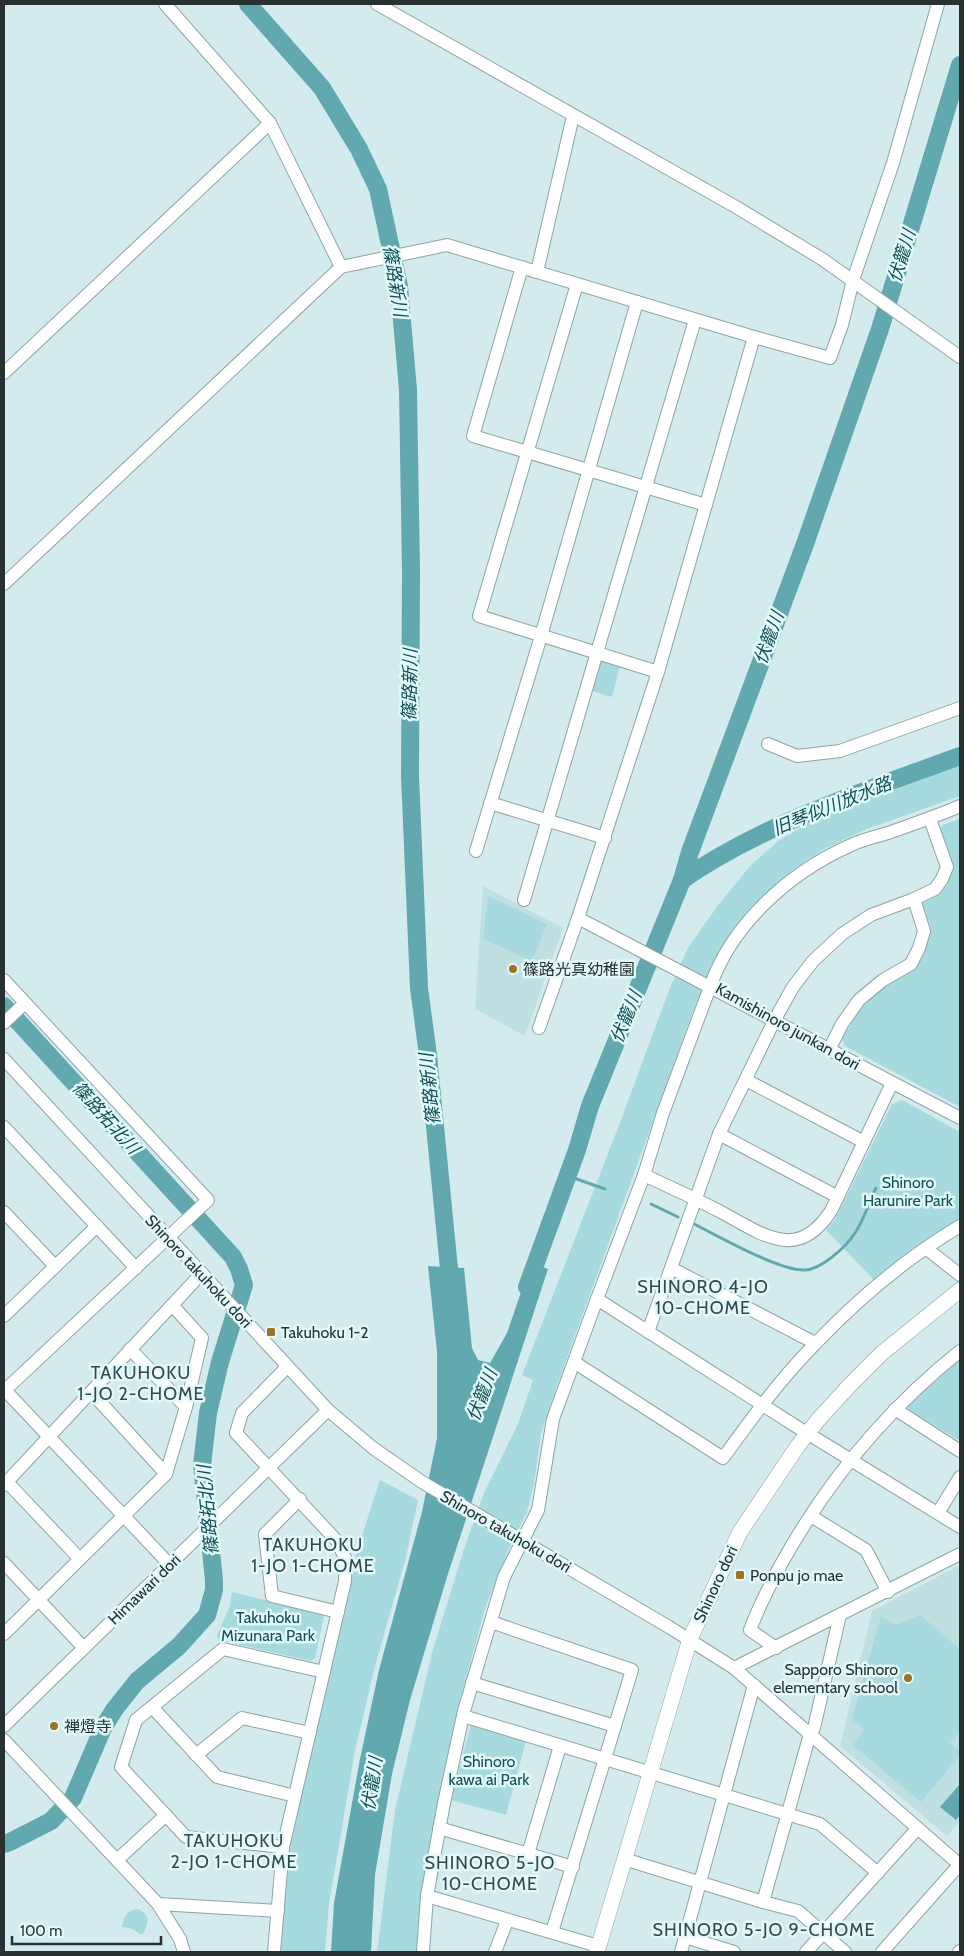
<svg xmlns="http://www.w3.org/2000/svg" width="964" height="1956" viewBox="0 0 964 1956" font-family="Cabin,'Noto Sans JP',sans-serif">
<style>
.built{fill:#bfdfe1}
.green{fill:#a7dade}
.water{fill:#62a9af}
.lines{fill:none;stroke-linecap:round;stroke-linejoin:round}
.stream{stroke:#62a9af;stroke-width:3}
.river{stroke:#62a9af;stroke-width:18}
.minor-casing{stroke:#8ea3a5;stroke-width:14}
.major-casing{stroke:#8ea3a5;stroke-width:16}
.minor{stroke:#fff;stroke-width:12}
.major{stroke:#fff;stroke-width:15}
.poi-dot{fill:#9e7222;stroke:#e2f9fb;stroke-width:2}
.labels{text-anchor:middle;stroke-width:5;stroke-linejoin:round;paint-order:stroke}
.poi-label{font-size:16px;fill:#283132;stroke:#e2f9fb;text-anchor:start}
.street-label{font-size:16px;fill:#283132;stroke:#e2f9fb}
.park-label{font-size:16px;fill:#125056;stroke:#e2f9fb}
.water-label{font-size:18px;font-style:italic;fill:#115055;stroke:#e2f9fb}
.neighbourhood-label{font-size:18px;letter-spacing:1px;fill:#35484a;stroke:#e2f9fb}
</style>
<rect width="100%" height="100%" fill="#d4ebed"/>
<g class="built">
<polygon points="483,886 563,928 525,1036 475,1009"/>
<polygon points="960,1565 960,1821 947,1836 840,1746 872,1611"/>
</g>
<g class="green">
<polygon points="601,660 620,667 612,697 592,691"/>
<polygon points="960,765 960,796 867,829 824,849 791,871 748,910 712,964 693,1011 555,1391 541,1434 534,1484 527,1512 508,1551 486,1606 459,1703 434,1822 416,1952 377,1952 395,1810 432,1653 463,1552 484,1493 518,1424 533,1380 522,1375 621,1120 671,985 689,946 719,904 751,865 778,841 812,821 869,797"/>
<path d="M960,819V1107L845,1046L842,1038L861,1008L877,992L916,968L926,948L930,926L922,903C963,887 951,861 940,829L943,825Z"/>
<polygon points="488,896 547,924 532,961 483,939"/>
<polygon points="902,1100 960,1132 960,1220 874,1280 826,1230 835,1220 892,1104"/>
<polygon points="960,1359 960,1441 909,1410 907,1405"/>
<polygon points="380,1480 418,1500 406,1557 374,1670 355,1751 329,1904 325,1952 280,1952 290,1847 301,1795 357,1551"/>
<polygon points="232,1592 320,1613 324,1617 315,1658 311,1661 219,1640 217,1635 230,1606"/>
<polygon points="920,1615 960,1649 960,1731 950,1743 960,1751 960,1755 921,1802 853,1745 864,1730 852,1719 881,1616 895,1625"/>
<polygon points="471,1725 526,1741 506,1815 451,1800"/>
<path d="M138,1909C151,1915 149,1925 142,1935L130,1928L122,1927C124,1916 126,1910 138,1909Z"/>
</g>
<g class="water">
<polygon points="531,1263 548,1269 447,1577 410,1700 392,1774 375,1875 371,1952 331,1952 334,1903 360,1759 379,1670 422,1512 437,1438 437,1352 428,1266 464,1268 472,1348 478,1360 490,1363 507,1333"/>
<polygon points="960,1784 960,1815 956,1820 940,1807"/>
</g>
<g class="lines">
<g class="stream">
<polyline points="568,1176 605,1189"/>
<polyline points="651,1204 678,1217"/>
<path d="M694,1224C720,1237 776,1269 803,1270C820,1271 846,1247 855,1233C864,1220 869,1202 876,1188"/>
</g>
<g class="river">
<polyline points="248,4 322,88 359,149 378,189 399,286 408,390 411,571 410,776 419,988 428,1055 451,1289"/>
<path d="M682,880C767,822 865,791 960,756"/>
<polyline points="4,1006 233,1257 239,1269 244,1285 220,1362 208,1413 202,1465 214,1580 214,1590 207,1615 179,1646 137,1681 114,1710 103,1728 73,1798 51,1821 10,1842 4,1844"/>
<polyline points="527,1287 577,1150 590,1106 682,880 690,852 805,544 880,329 960,65"/>
</g>
<g class="minor-casing">
<g id="minor">
<polyline points="165,4 270,123 341,267"/>
<polyline points="377,4 736,207 822,259 960,357"/>
<polyline points="522,267 473,436 706,505"/>
<polyline points="537,272 573,116"/>
<polyline points="577,284 479,616 658,672"/>
<polyline points="4,373 270,123"/>
<polyline points="4,584 341,267 447,245 754,337 830,358 842,325 853,280 893,163 938,4"/>
<polyline points="768,744 797,756 840,751 960,708"/>
<polyline points="490,803 605,838"/>
<path d="M960,806C937,816 913,824 888,833C875,837 861,840 849,846C789,873 732,924 710,987L960,1118"/>
<polyline points="476,851 541,636 637,302"/>
<polyline points="524,900 695,320"/>
<polyline points="578,918 710,987 663,1113 644,1175 597,1299 553,1419 538,1510 504,1577 464,1711 444,1803 427,1896 598,1946"/>
<polyline points="4,980 208,1200 4,1391"/>
<polyline points="4,1023 25,1003"/>
<polyline points="539,1028 578,918 658,672 754,337"/>
<polyline points="829,1050 842,1024 859,1000 883,980 911,964 919,948 924,931 914,899 935,889 942,879 947,867 930,819"/>
<polyline points="4,1059 328,1410 373,1448 422,1482 669,1627 734,1668 960,1865"/>
<polyline points="746,1080 864,1142"/>
<polyline points="4,1127 136,1268"/>
<polyline points="719,1134 838,1197"/>
<path d="M644,1175C670,1187 696,1199 721,1212C740,1222 763,1238 785,1240C806,1242 821,1226 831,1211L892,1083"/>
<polyline points="4,1212 55,1266"/>
<polyline points="927,1249 960,1275"/>
<polyline points="671,1268 815,1343"/>
<polyline points="597,1299 794,1425 960,1527"/>
<polyline points="4,1316 97,1226"/>
<polyline points="648,1332 719,1134 774,1021 793,987 813,961 842,934 871,915 914,899"/>
<polyline points="130,1349 186,1407"/>
<path d="M574,1362L723,1458C752,1418 781,1378 816,1343C858,1299 908,1257 960,1226"/>
<polyline points="4,1389 170,1565"/>
<polyline points="91,1392 166,1474"/>
<polyline points="895,1409 960,1451"/>
<polyline points="7,1482 80,1559"/>
<polyline points="4,1485 202,1273"/>
<polyline points="300,1499 265,1534 272,1596 338,1612"/>
<polyline points="938,1513 960,1477"/>
<polyline points="811,1516 866,1550 888,1592"/>
<polyline points="4,1563 84,1648"/>
<polyline points="491,1622 632,1670 552,1932"/>
<polyline points="4,1634 166,1474 186,1407 202,1338 172,1305"/>
<path d="M776,1648L750,1630C758,1608 768,1589 779,1568C825,1484 885,1411 960,1351"/>
<polyline points="734,1668 960,1554"/>
<polyline points="472,1683 615,1726"/>
<polyline points="152,1707 217,1777 295,1796"/>
<polyline points="463,1716 820,1824 878,1873"/>
<polyline points="4,1726 328,1410"/>
<polyline points="4,1740 158,1904 180,1939 184,1952"/>
<polyline points="196,1755 242,1718 310,1733"/>
<polyline points="439,1828 573,1867"/>
<polyline points="283,1847 186,1837 121,1767 136,1720 223,1649 324,1672"/>
<polyline points="528,1854 560,1746"/>
<polyline points="624,1859 763,1902 810,1734 814,1728 840,1615"/>
<polyline points="117,1860 166,1815"/>
<polyline points="763,1902 798,1911 845,1952"/>
<polyline points="158,1904 278,1911"/>
<polyline points="685,1937 734,1952"/>
<polyline points="274,1952 283,1847 345,1581 345,1558 337,1541 236,1433 242,1413 287,1367"/>
<polyline points="423,1952 427,1896"/>
<polyline points="495,1952 507,1921"/>
<polyline points="681,1952 754,1685"/>
<polyline points="806,1952 917,1829"/>
<polyline points="882,1952 960,1864"/>
<polyline points="959,1952 960,1951"/>
</g>
</g>
<g class="major-casing">
<polyline id="major" points="597,1952 690,1639 740,1532 797,1447 818,1420 850,1385 882,1353 960,1290"/>
</g>
<use href="#minor" class="minor"/>
<use href="#major" class="major"/>
</g>
<g class="poi-dot">
<circle cx="513" cy="969" r="5"/>
<rect x="266" y="1327" width="10" height="10" rx="2.5"/>
<rect x="735" y="1570" width="10" height="10" rx="2.5"/>
<circle cx="908" cy="1678" r="5"/>
<circle cx="54" cy="1726" r="5"/>
</g>
<g class="labels">
<g class="poi-label">
<text x="523" y="975">篠路光真幼稚園</text>
<text x="281" y="1338">Takuhoku 1-2</text>
<text x="750" y="1581">Ponpu jo mae</text>
<text x="898" y="1675" text-anchor="end">Sapporo Shinoro<tspan x="898" dy="18">elementary school</tspan></text>
<text x="64" y="1732">禅燈寺</text>
</g>
<g class="street-label">
<text transform="translate(788 1026) rotate(29)" y="6">Kamishinoro junkan dori</text>
<text transform="translate(199 1271) rotate(47)" y="6">Shinoro takuhoku dori</text>
<text transform="translate(506 1531) rotate(30)" y="6">Shinoro takuhoku dori</text>
<text transform="translate(715 1584) rotate(-65)" y="6">Shinoro dori</text>
<text transform="translate(144 1589) rotate(-44)" y="6">Himawari dori</text>
</g>
<g class="park-label">
<text x="908" y="1188">Shinoro<tspan x="908" dy="18">Harunire Park</tspan></text>
<text x="268" y="1623">Takuhoku<tspan x="268" dy="18">Mizunara Park</tspan></text>
<text x="489" y="1767">Shinoro<tspan x="489" dy="18">kawa ai Park</tspan></text>
</g>
<g class="water-label">
<text transform="translate(902 256) rotate(-73)" y="6">伏籠川</text>
<text transform="translate(395 281) rotate(81)" y="6">篠路新川</text>
<text transform="translate(769 638) rotate(-70)" y="6">伏籠川</text>
<text transform="translate(410 685) rotate(-89)" y="6">篠路新川</text>
<text transform="translate(832 806) rotate(-22)" y="6">旧琴似川放水路</text>
<text transform="translate(626 1017) rotate(-68)" y="6">伏籠川</text>
<text transform="translate(430 1089) rotate(-96)" y="6">篠路新川</text>
<text transform="translate(106 1118) rotate(48)" y="6">篠路拓北川</text>
<text transform="translate(482 1395) rotate(-69)" y="6">伏籠川</text>
<text transform="translate(208 1510) rotate(-95)" y="6">篠路拓北川</text>
<text transform="translate(372 1784) rotate(-81)" y="6">伏籠川</text>
</g>
<g class="neighbourhood-label">
<text x="703" y="1293">SHINORO 4-JO<tspan x="703" dy="21">10-CHOME</tspan></text>
<text x="141" y="1379">TAKUHOKU<tspan x="141" dy="21">1-JO 2-CHOME</tspan></text>
<text x="313" y="1551">TAKUHOKU<tspan x="313" dy="21">1-JO 1-CHOME</tspan></text>
<text x="234" y="1847">TAKUHOKU<tspan x="234" dy="21">2-JO 1-CHOME</tspan></text>
<text x="490" y="1869">SHINORO 5-JO<tspan x="490" dy="21">10-CHOME</tspan></text>
<text x="764" y="1936">SHINORO 5-JO 9-CHOME</text>
</g>
</g>
<rect width="964" height="1956" fill="none" stroke="#283132" stroke-width="10"/>
<path d="M12 1936v8h149v-8" fill="none" stroke="#283132" stroke-width="2.5"/>
<text x="20" y="1936" font-size="15" fill="#283132" stroke="#e2f9fb" stroke-width="4" paint-order="stroke">100 m</text>
</svg>
